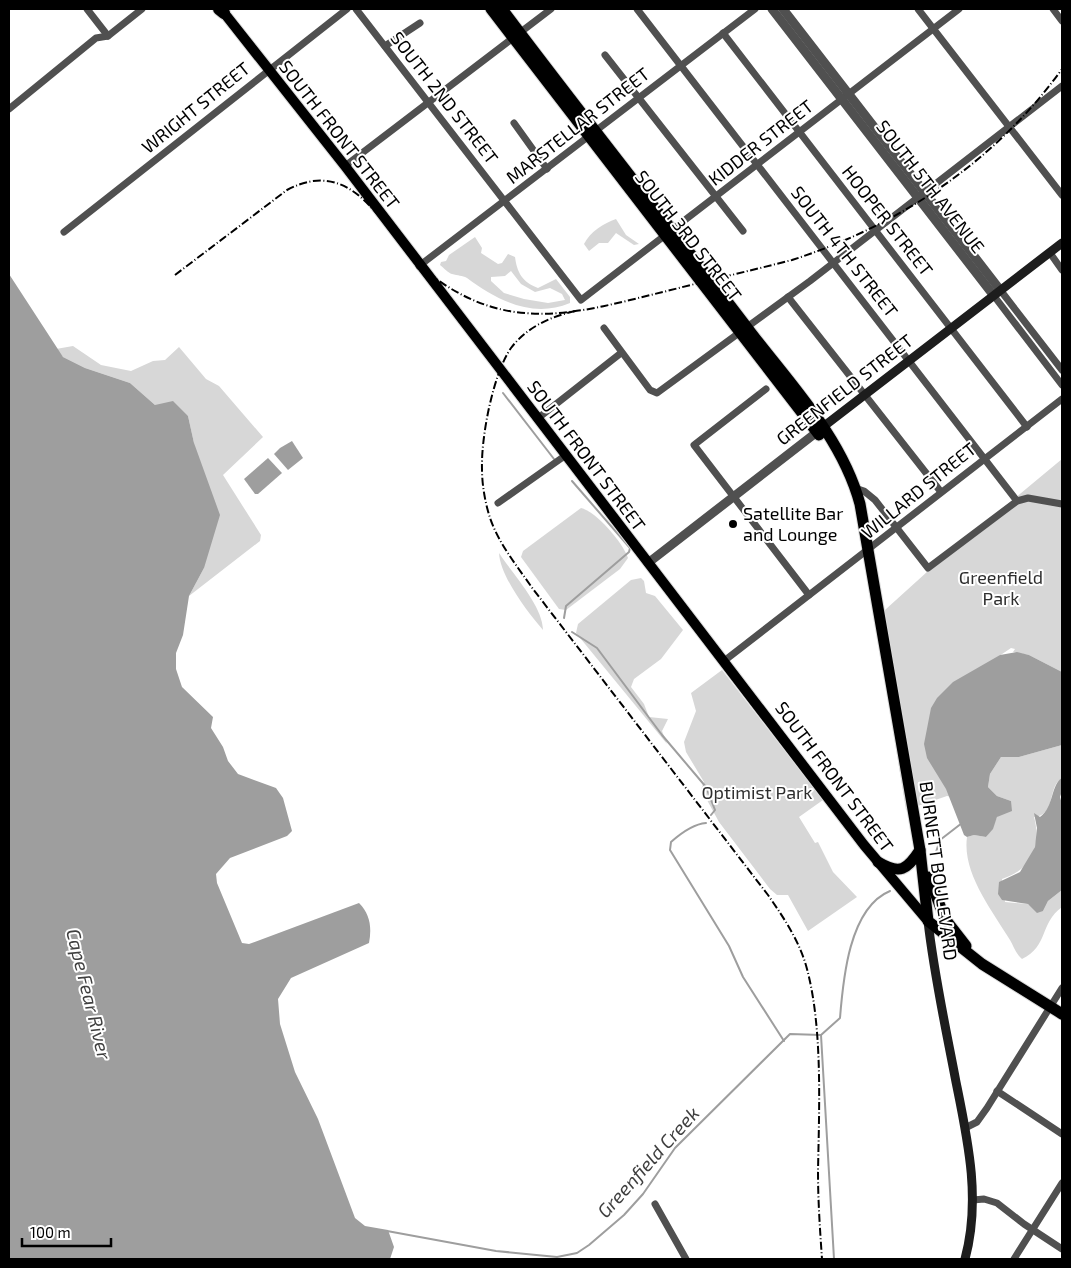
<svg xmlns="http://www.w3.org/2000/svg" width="1071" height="1268" viewBox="0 0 1071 1268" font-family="'Exo 2',sans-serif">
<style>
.green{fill:#d7d7d7;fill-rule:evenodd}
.water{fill:#9e9e9e}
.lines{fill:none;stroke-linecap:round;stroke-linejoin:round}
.stream{stroke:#9e9e9e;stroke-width:2}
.primary-casing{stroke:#dbdbdb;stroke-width:12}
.trunk-casing{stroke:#dbdbdb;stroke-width:13}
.motorway-casing{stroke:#dbdbdb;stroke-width:14}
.minor{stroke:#505050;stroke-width:7}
.tertiary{stroke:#505050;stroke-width:9}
.secondary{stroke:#1d1d1d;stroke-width:9}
.primary{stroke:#000;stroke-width:10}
.trunk{stroke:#000;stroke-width:11}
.motorway{stroke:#000;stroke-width:12}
.rail{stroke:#000;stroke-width:2;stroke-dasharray:8 2.5 1 2.5;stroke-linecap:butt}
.poi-dot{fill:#000;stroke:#fff;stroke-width:2}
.labels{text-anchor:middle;stroke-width:4;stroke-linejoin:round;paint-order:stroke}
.street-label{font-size:18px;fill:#000;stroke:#fff}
.poi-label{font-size:18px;fill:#000;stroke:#fff;text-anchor:start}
.park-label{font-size:18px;fill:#2e2e2e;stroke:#fff}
.water-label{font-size:19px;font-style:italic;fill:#3f3f3f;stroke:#fff}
</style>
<rect width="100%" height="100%" fill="#fff"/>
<g class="green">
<path d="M616,219L626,235L639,244L634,245L616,233L608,243H599L589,251L584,244C590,232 604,223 616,219Z"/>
<path d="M475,237L482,248L481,253L498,264L502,263L508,254L515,257C517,272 522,282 538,288L556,279L570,297V303C532,319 497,300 467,278C462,275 458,276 452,274C448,273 444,268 440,265L441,262L446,261L449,255ZM511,271L521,284L535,292L550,288L562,294L565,300L548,303L524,299L504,293L491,281V277L505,276Z"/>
<polygon points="73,346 101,365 131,371 153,361 165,360 179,347 206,379 219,386 263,437 223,475 261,535 260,541 189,596 204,568 194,443 188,416 155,405 130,383 85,368 63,357 56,349"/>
<polygon points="1062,459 1062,672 1029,655 1013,652 1015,649 1011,648 968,677 969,800 947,796 906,810 875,619 938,562"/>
<path d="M581,508C596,511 623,543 628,558L620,569L566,610L559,609L521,557L523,551Z"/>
<path d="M499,553C512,573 543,606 543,630C528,613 500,576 499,553Z"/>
<polygon points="641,578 644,581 646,593 655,596 683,630 661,659 634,679 631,687 644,704 649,717 668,719 662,731 667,744 576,633 578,624 631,580"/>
<polygon points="722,670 823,800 799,817 815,843 818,842 833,872 857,897 808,931 788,895 777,895 770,889 719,822 701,789 704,782 686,752 684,742 696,711 691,693"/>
<path d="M1062,745V779C1048,783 1056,816 1034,817C1042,846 1031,870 1002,879L1005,902L1028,904L1043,911L1048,901L1062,890V907C1039,924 1049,946 1022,959C1016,954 1014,947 1010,940C992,910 962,873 967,837L974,835L986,837L992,829L997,817L1011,801L997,796L988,787L990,774L1001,757H1019Z"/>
</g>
<g class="water">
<path d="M9,274L63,357L85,368L130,383L155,405L173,401L188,416L194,443L220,515L204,568L189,596L183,635L176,653V669L182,687L213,717L211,728L223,747L228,761L238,774L276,788L283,798L292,831L287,836L230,858L216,874L217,883L242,943L249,944L359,903C370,914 372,927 369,943L291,978L278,999L280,1024L295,1072L318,1119L355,1218L365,1226L388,1230L394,1247L390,1259H9Z"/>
<polygon points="292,441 303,458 288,470 274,454 280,448"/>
<polygon points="268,458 282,473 258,494 255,494 244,479"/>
<polygon points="1017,652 1029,655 1062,672 1062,745 1019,757 1001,757 990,774 988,787 997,796 1011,801 1012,811 997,817 993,829 986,837 974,835 967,837 964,835 946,789 927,758 924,744 931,708 937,698 953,682 1000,655"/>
<path d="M1062,778V791L1060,797L1062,804V890L1048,901L1043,911L1037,913L1028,904L1002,900L998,894L999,882L1020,872L1035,847L1037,828L1034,813L1040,817C1054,807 1051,784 1062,778Z"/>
</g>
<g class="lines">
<g class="stream">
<polyline points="503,393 554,459"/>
<polyline points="564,618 566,606 629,552 630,548 572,481"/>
<polyline points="572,632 597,648 662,735 706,787 715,810 711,815"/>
<path d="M706,823C693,824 680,834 671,842L670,850L729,946L743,977L784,1041"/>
<polyline points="931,856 936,852 940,840 962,823"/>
<polyline points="821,1035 834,1259"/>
<path d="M821,1035L840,1018C843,980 849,908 890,891"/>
<polyline points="387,1231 496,1251 557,1257 577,1253 589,1245 624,1215 643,1194 675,1148 790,1034 821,1035"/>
</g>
<g class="primary-casing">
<polyline id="primary" points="221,9 345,166 864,845 928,921"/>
</g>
<g class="trunk-casing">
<g id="trunk">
<polyline points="491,9 819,435"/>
<path d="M502,9C583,117 667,222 749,330C790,384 842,437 860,504L920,850L928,921L982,964L1062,1014"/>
<path d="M878,862C900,875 907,870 920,850"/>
<polyline points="929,877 945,919 966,946"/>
</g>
</g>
<g class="motorway-casing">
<polyline id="motorway" points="219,9 224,13"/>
</g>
<g class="minor">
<polyline points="87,9 108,36"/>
<polyline points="356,9 581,300 959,9"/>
<polyline points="637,9 1017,501"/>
<polyline points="918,9 1062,195"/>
<polyline points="1053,9 1062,21"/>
<polyline points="723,33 1027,427"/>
<polyline points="385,46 420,23"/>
<polyline points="605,55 743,231"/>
<polyline points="9,109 96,38 108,36 142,9"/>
<polyline points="514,123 547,169"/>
<polyline points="345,166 551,9"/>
<polyline points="64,232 347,9"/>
<polyline points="1050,253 1062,270"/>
<polyline points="419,266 755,9"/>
<polyline points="1001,291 1062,370"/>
<polyline points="994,296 1062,385"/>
<polyline points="788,297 941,492"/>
<polyline points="604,328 650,390 657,393 810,281 1062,86"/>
<polyline points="766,389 694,445 809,595"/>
<polyline points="537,419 621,353"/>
<polyline points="855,488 864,491 875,500 928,568 1017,501 1028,498 1062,504"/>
<polyline points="498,503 566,455"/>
<polyline points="724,661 1062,399"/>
<polyline points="997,1091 1062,1134"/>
<polyline points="965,1128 977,1122 987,1108 1062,988"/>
<polyline points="973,1200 984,1199 997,1203 1024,1224 1062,1249"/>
<polyline points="655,1204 686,1259"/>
<polyline points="1014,1259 1062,1183"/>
</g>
<g class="tertiary">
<polyline points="772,9 994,296"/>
<polyline points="783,9 1001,291"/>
<polyline points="648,563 817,432"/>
</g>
<g class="secondary">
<polyline points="819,430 1062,243"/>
<path d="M928,921C934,975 946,1029 956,1082C968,1141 981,1200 965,1259"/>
</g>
<use href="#primary" class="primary"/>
<use href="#trunk" class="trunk"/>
<use href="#motorway" class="motorway"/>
<g class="rail">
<path d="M175,275L287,190C353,155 381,226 418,263C438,283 465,299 492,307C549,324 608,305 663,292C706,281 749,271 792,260C900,225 995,162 1062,69"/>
<path d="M575,311C550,317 527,327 511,348C493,374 481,437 482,469C482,485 485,502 490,518C499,544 517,566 533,589L768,895C784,918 800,942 807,969C823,1029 819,1110 818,1172C818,1201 820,1230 822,1259"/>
</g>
</g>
<circle class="poi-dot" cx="733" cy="524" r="5"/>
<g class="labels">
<g class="street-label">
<text transform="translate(444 98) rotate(52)" y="6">SOUTH 2ND STREET</text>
<text transform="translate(196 108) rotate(-39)" y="6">WRIGHT STREET</text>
<text transform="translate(578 126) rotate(-38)" y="6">MARSTELLAR STREET</text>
<text transform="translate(339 135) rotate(52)" y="6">SOUTH FRONT STREET</text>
<text transform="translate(761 143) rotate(-38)" y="6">KIDDER STREET</text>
<text transform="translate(930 187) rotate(52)" y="6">SOUTH 5TH AVENUE</text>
<text transform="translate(887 221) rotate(52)" y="6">HOOPER STREET</text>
<text transform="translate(688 236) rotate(52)" y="6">SOUTH 3RD STREET</text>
<text transform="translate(844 252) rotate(52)" y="6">SOUTH 4TH STREET</text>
<text transform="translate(845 390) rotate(-38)" y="6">GREENFIELD STREET</text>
<text transform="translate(586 456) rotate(53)" y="6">SOUTH FRONT STREET</text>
<text transform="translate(919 491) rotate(-39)" y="6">WILLARD STREET</text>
<text transform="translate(834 777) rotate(53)" y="6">SOUTH FRONT STREET</text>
<text transform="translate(938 871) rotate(82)" y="6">BURNETT BOULEVARD</text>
</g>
<g class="poi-label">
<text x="743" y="520">Satellite Bar<tspan x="743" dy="21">and Lounge</tspan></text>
</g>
<g class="park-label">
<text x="1001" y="584">Greenfield<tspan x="1001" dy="21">Park</tspan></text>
<text x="757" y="799">Optimist Park</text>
</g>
<g class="water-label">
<text transform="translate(89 994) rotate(76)" y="7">Cape Fear River</text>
<text transform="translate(648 1162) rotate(-48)" y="7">Greenfield Creek</text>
</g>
</g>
<rect width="1071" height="1268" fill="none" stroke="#000000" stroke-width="20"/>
<path d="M22 1238v8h89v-8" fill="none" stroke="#000000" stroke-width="2.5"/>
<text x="30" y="1238" font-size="15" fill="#000000" stroke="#ffffff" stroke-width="4" paint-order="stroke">100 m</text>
</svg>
